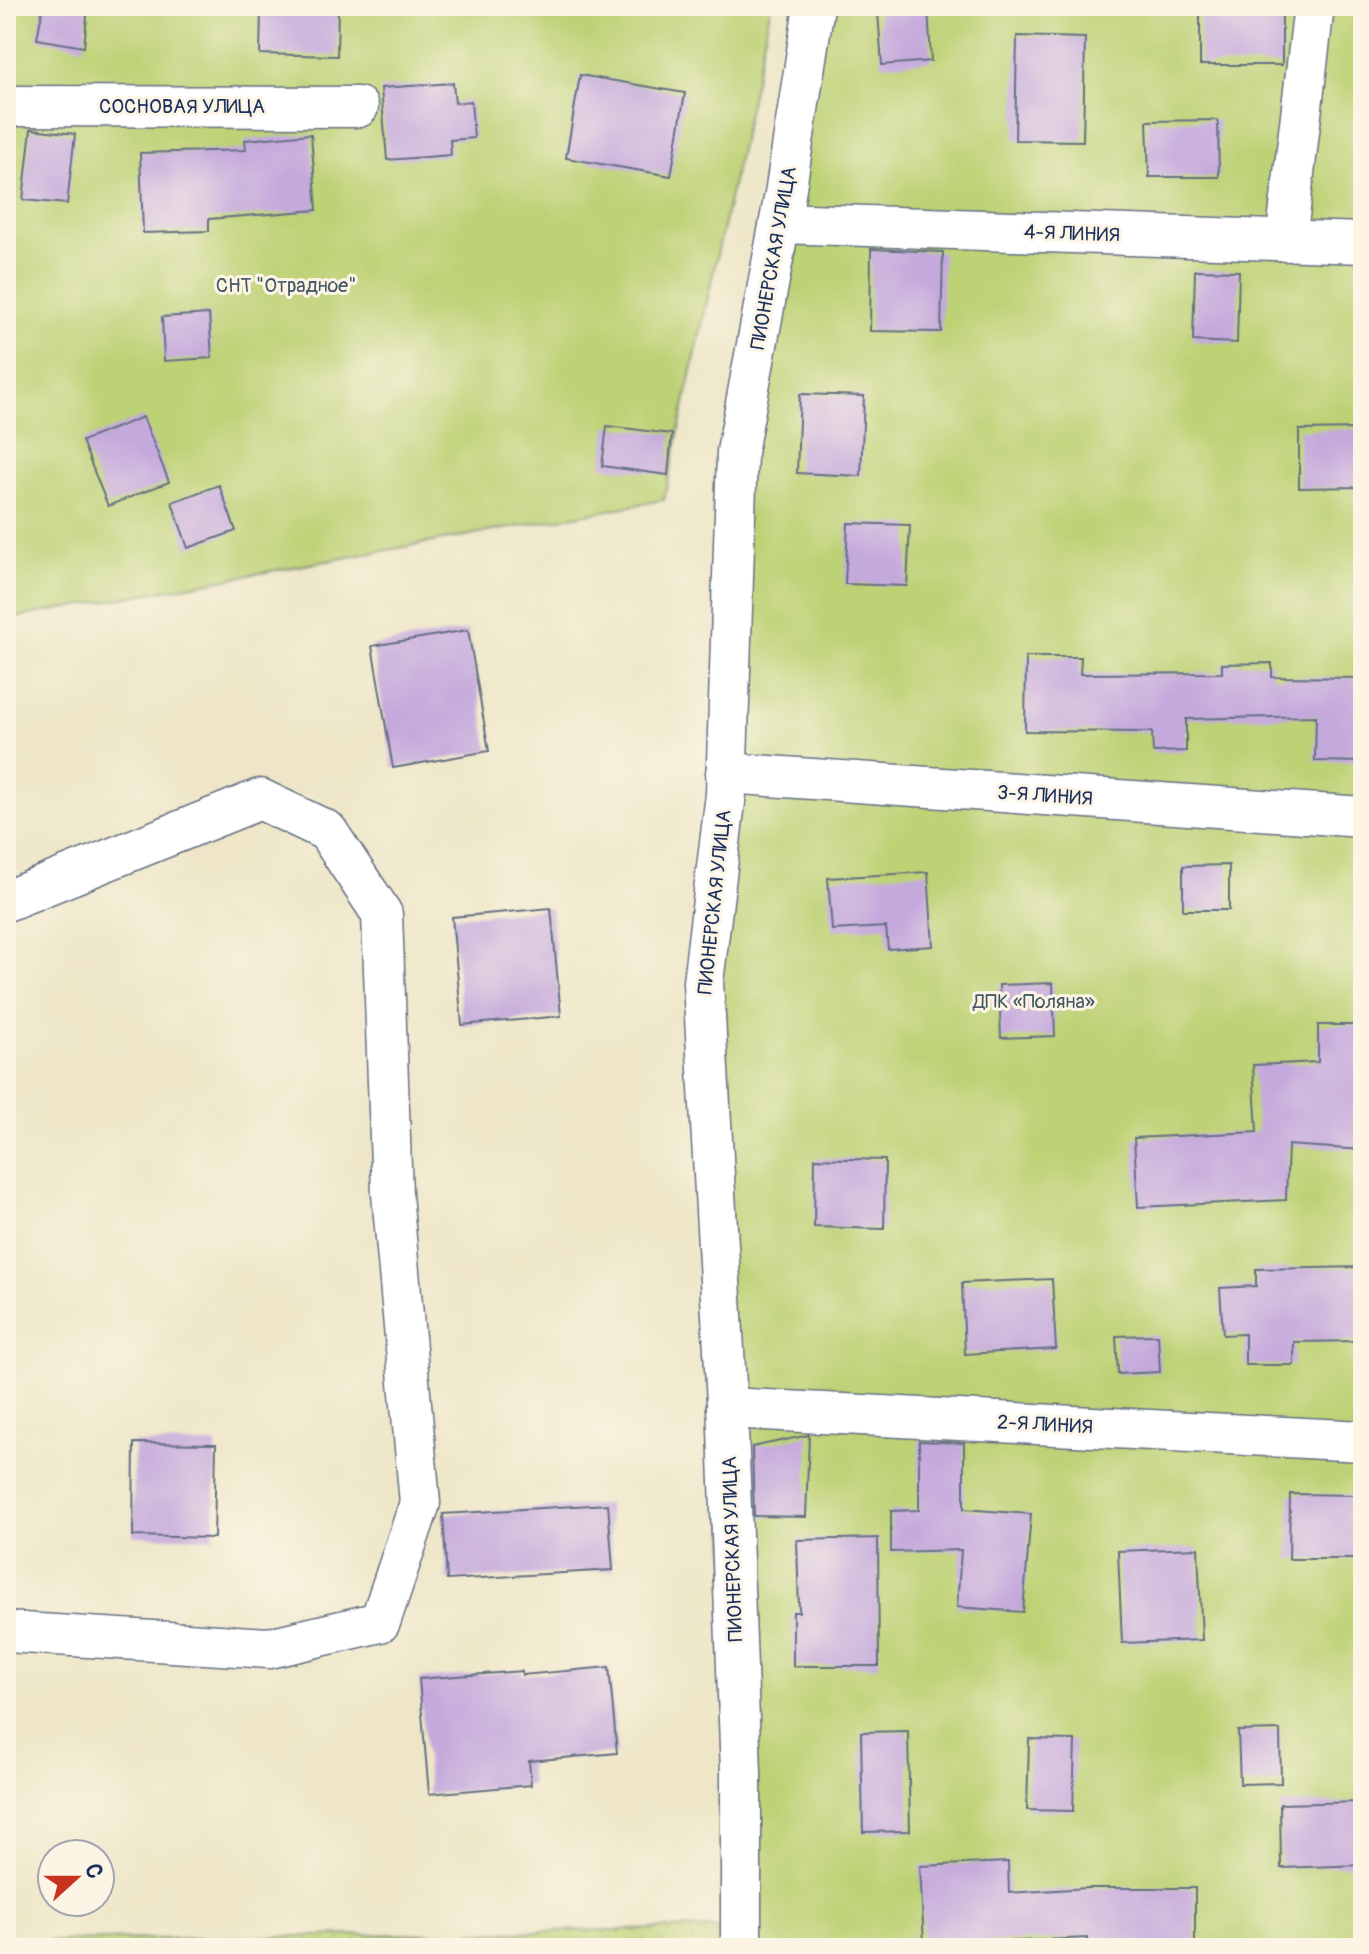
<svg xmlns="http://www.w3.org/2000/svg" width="1369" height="1954" viewBox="0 0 1369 1954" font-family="Pangolin,sans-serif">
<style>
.grass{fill:url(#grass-dots);stroke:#6c806a;stroke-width:2}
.garden{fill:#bdd175;stroke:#6c806a;stroke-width:2}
.building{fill:#c4a9dc}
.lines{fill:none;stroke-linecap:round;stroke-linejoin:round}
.minor-casing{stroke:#656f83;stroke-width:43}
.minor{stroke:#fff;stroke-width:40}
.labels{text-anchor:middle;stroke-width:6;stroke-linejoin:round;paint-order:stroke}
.street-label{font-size:20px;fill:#1b2f5e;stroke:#fcf5e5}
.park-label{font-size:20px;fill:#445864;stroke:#fcf5e5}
</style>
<defs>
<pattern id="grass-dots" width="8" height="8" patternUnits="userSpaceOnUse" patternTransform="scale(2)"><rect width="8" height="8" fill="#bdd175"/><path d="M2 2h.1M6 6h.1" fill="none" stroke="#a2b468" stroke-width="1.8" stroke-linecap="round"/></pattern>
</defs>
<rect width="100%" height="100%" fill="#fcf5e5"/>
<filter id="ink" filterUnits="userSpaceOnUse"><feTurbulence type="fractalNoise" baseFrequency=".0125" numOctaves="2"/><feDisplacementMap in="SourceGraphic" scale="16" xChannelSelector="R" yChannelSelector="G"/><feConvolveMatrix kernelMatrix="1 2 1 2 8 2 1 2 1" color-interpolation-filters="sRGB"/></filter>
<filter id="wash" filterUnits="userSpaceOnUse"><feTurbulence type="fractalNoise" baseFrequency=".006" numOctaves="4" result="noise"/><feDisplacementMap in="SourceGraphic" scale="32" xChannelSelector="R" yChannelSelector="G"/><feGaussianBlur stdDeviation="1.8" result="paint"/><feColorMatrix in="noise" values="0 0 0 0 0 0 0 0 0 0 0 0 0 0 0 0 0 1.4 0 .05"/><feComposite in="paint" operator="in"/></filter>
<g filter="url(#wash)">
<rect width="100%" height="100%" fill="#eee6c7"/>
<polygon class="grass" points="713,1928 741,1929 741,1948 6,1948 6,1942"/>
<g class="garden">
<polygon points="6,6 771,6 664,500 6,619"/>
<polygon points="814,6 1363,6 1363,1948 742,1948 703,982 737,452"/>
</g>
<g id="blocks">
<g class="building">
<polygon points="43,6 88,6 84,47 37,39"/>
<polygon points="296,6 338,6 337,56 260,54 261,10 296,11"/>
<polygon points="900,6 928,6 931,61 882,65 878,13"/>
<rect x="1200" y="6" width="82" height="59"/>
<polygon points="1017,36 1085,38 1083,141 1015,140"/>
<polygon points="580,75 685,93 671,176 566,158"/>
<polygon points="453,83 455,103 471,101 474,138 450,140 451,155 387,160 381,88"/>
<polygon points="1218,120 1219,177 1149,177 1147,121"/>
<polygon points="31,129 75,134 67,204 23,200"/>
<polygon points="311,134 317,210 209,219 209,231 143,233 140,153 246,150 245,140"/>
<polygon points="871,249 943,252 941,332 870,331"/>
<polygon points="1195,270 1239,271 1237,343 1193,341"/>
<polygon points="209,314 212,358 164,361 162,317"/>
<polygon points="800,394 864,396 861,476 797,473"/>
<polygon points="143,417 169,482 108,506 82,441"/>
<polygon points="607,426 672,434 668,475 602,466"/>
<polygon points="1363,429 1363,487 1299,488 1299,430"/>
<polygon points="219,485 236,531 188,548 172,502"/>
<polygon points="848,523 910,525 907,586 845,584"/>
<polygon points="468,630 489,751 393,768 372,646"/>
<polygon points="1026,657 1081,657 1080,674 1222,673 1222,664 1272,663 1272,677 1363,678 1363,762 1315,761 1316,716 1186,719 1186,751 1153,752 1152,732 1025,731"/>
<polygon points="1229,865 1229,910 1183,910 1183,866"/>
<polygon points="928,872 933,946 888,949 886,927 832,930 828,878"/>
<polygon points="551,908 561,1016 462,1025 452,917"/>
<polygon points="1053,983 1055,1036 1001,1038 999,985"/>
<polygon points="1318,1025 1363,1025 1363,1150 1288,1145 1286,1200 1138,1207 1134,1138 1257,1132 1253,1065 1318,1062"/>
<polygon points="815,1158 885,1160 884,1229 814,1227"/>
<polygon points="1363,1267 1363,1341 1294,1342 1294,1365 1245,1365 1245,1334 1223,1335 1220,1288 1256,1286 1256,1269"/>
<polygon points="1052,1279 1056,1349 965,1354 962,1283"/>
<polygon points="1158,1335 1160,1372 1118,1374 1116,1336"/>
<polygon points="809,1435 806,1517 754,1516 752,1447"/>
<polygon points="919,1441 964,1443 964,1509 1031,1514 1023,1612 957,1607 961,1550 891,1552 891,1511 919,1510"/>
<polygon points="134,1443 216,1444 214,1538 133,1536"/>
<polygon points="1290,1494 1361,1495 1360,1559 1289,1559"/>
<polygon points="608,1504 613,1570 447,1580 443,1514"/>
<polygon points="878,1538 879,1666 793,1666 793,1612 799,1612 797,1540"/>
<polygon points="1198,1548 1202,1640 1122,1643 1118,1551"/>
<polygon points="609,1667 617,1753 529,1761 531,1785 429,1794 419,1679 522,1671 522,1675"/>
<polygon points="1280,1730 1281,1783 1240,1784 1238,1731"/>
<polygon points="908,1731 910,1831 863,1832 861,1732"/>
<polygon points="1029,1739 1075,1740 1073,1811 1027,1810"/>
<polygon points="1363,1802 1363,1865 1281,1868 1280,1804"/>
<polygon points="1008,1862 1009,1893 1088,1888 1195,1888 1195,1948 1088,1948 1088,1938 924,1945 920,1866"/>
</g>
</g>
</g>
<g filter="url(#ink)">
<use href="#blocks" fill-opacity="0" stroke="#656f83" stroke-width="2"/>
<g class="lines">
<g class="minor-casing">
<g id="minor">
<polyline points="6,106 358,107"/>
<polyline points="780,223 1363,243"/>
<polyline points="1286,241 1314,6"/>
<polyline points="726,773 1363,817"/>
<polyline points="6,901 260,799 327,831 382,914 392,1194 420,1503 380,1622 269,1648 6,1632"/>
<polyline points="727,1408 1363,1441"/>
<polyline points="741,1948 741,1773 727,1403 703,982 726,794 737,452 785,194 814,6"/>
</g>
</g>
<use href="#minor" class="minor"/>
</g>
</g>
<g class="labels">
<g class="street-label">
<text x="182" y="113">СОСНОВАЯ УЛИЦА</text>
<text transform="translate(1072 233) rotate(2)" y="7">4-Я ЛИНИЯ</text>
<text transform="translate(773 258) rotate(-80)" y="7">ПИОНЕРСКАЯ УЛИЦА</text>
<text transform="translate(1045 795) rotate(4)" y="7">3-Я ЛИНИЯ</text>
<text transform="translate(714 902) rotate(-84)" y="7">ПИОНЕРСКАЯ УЛИЦА</text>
<text transform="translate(1045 1424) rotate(3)" y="7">2-Я ЛИНИЯ</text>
<text transform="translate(732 1549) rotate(-92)" y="7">ПИОНЕРСКАЯ УЛИЦА</text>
</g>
<g class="park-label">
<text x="286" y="292">СНТ "Отрадное"</text>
<text x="1034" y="1008">ДПК «Поляна»</text>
</g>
</g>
<rect width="1369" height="1954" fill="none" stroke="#fcf5e5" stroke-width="32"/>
<g transform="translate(76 1878) rotate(69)"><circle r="38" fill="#fcf5e5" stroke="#a2a6af" stroke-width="2"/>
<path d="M0-6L14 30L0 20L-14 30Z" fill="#c8321e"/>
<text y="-12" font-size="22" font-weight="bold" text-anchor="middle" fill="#1b2f5e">С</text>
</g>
</svg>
